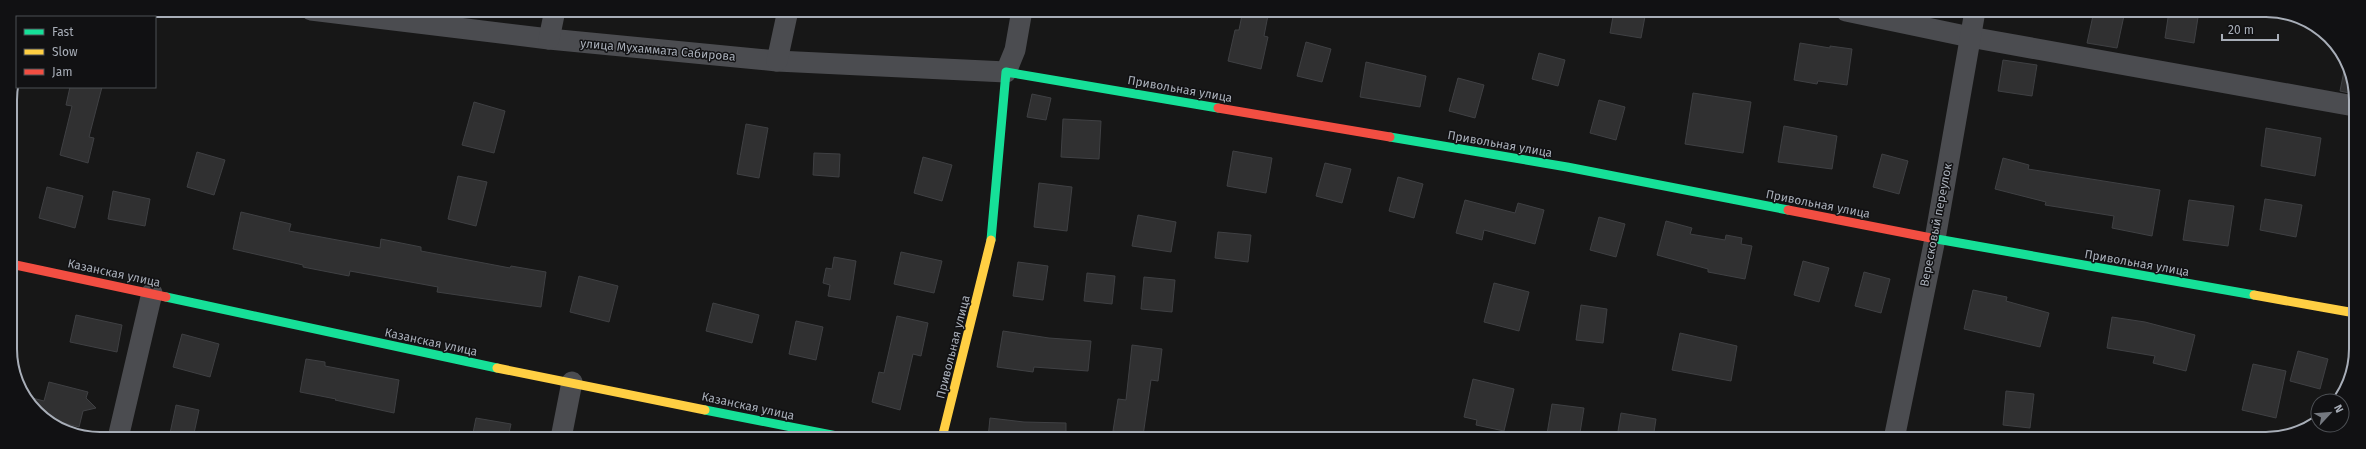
<svg xmlns="http://www.w3.org/2000/svg" width="2366" height="449" viewBox="0 0 2366 449" font-family="'Fira Sans',sans-serif">
<style>
.building{fill:#303031;stroke:#3f4043}
.lines{fill:none;stroke-linecap:round;stroke-linejoin:round}
.street{stroke:#4b4c50;stroke-width:21}
.fast{stroke:#16e098;stroke-width:9}
.slow{stroke:#ffcf43;stroke-width:9}
.jam{stroke:#f24e42;stroke-width:9}
.labels{text-anchor:middle;stroke-width:3;stroke-linejoin:round;paint-order:stroke}
.street-label{font-size:12px;fill:#a8aeb8;stroke:#111113}
.rim{fill:none;stroke:#a8aeb8;stroke-width:2}
</style>
<rect width="100%" height="100%" fill="#171717"/>
<g class="building">
<polygon points="1243,10 1269,10 1264,36 1268,37 1261,69 1228,61 1235,30 1239,30"/>
<polygon points="1614,11 1646,11 1641,38 1610,33"/>
<polygon points="2094,11 2125,11 2117,48 2087,43"/>
<polygon points="2169,11 2199,11 2194,43 2165,38"/>
<polygon points="1306,42 1331,49 1322,82 1297,76"/>
<polygon points="1800,43 1830,48 1830,46 1852,49 1847,85 1818,81 1817,84 1794,80"/>
<polygon points="1539,53 1565,60 1558,86 1532,79"/>
<polygon points="2003,60 2037,65 2032,96 1998,91"/>
<polygon points="1366,62 1426,76 1420,107 1360,97"/>
<polygon points="2345,66 2354,82 2354,94 2340,91"/>
<polygon points="1458,78 1484,85 1475,118 1449,111"/>
<polygon points="70,87 102,87 89,137 94,138 88,163 60,155 72,106 66,105"/>
<polygon points="1693,93 1751,102 1743,153 1685,144"/>
<polygon points="1032,94 1051,98 1046,120 1027,117"/>
<polygon points="1599,100 1625,107 1616,140 1590,133"/>
<polygon points="474,102 505,111 494,153 462,145"/>
<polygon points="1063,119 1101,121 1099,159 1061,157"/>
<polygon points="746,124 768,128 759,178 737,174"/>
<polygon points="1784,126 1837,136 1832,169 1778,162"/>
<polygon points="2266,128 2321,138 2315,176 2261,166"/>
<polygon points="1233,151 1272,158 1266,193 1227,186"/>
<polygon points="197,152 225,160 214,195 187,187"/>
<polygon points="814,153 840,154 839,177 813,175"/>
<polygon points="1882,154 1908,161 1899,194 1873,187"/>
<polygon points="923,157 952,165 942,201 914,193"/>
<polygon points="2003,158 2029,165 2028,169 2160,190 2152,236 2112,228 2114,216 2045,205 2046,202 1995,189"/>
<polygon points="1325,163 1351,169 1342,203 1316,196"/>
<polygon points="458,176 487,182 476,226 448,219"/>
<polygon points="1398,177 1423,184 1414,218 1389,211"/>
<polygon points="1039,183 1072,187 1067,231 1034,227"/>
<polygon points="47,187 83,196 75,228 39,218"/>
<polygon points="113,191 150,199 145,226 108,219"/>
<polygon points="2265,199 2302,205 2296,237 2260,230"/>
<polygon points="1465,200 1515,213 1518,203 1544,210 1535,244 1484,230 1482,240 1456,233"/>
<polygon points="2189,200 2234,206 2228,246 2183,240"/>
<polygon points="241,212 291,224 289,231 380,248 381,239 421,247 421,251 510,268 511,266 546,272 541,307 437,292 438,287 350,271 349,276 303,267 303,265 233,249"/>
<polygon points="1138,215 1176,222 1171,252 1132,246"/>
<polygon points="1599,217 1625,224 1616,257 1590,250"/>
<polygon points="1666,221 1692,228 1690,234 1725,240 1726,235 1742,238 1741,244 1752,246 1745,279 1708,272 1708,269 1657,255"/>
<polygon points="1218,232 1251,235 1248,262 1215,258"/>
<polygon points="901,252 942,261 934,293 894,284"/>
<polygon points="834,257 856,261 850,300 828,296 830,285 823,283 826,268 832,269"/>
<polygon points="1803,261 1829,268 1819,302 1794,295"/>
<polygon points="1018,262 1048,266 1043,300 1013,296"/>
<polygon points="1864,272 1890,279 1881,313 1855,306"/>
<polygon points="1087,273 1115,276 1112,304 1084,301"/>
<polygon points="579,276 618,286 609,322 570,312"/>
<polygon points="1144,277 1175,280 1172,312 1141,309"/>
<polygon points="1494,283 1529,292 1519,331 1484,322"/>
<polygon points="1973,290 2007,297 2006,301 2049,313 2040,347 1964,329"/>
<polygon points="713,303 759,315 752,343 706,331"/>
<polygon points="1581,305 1607,309 1603,343 1576,340"/>
<polygon points="76,315 122,325 117,352 70,342"/>
<polygon points="897,316 928,323 921,356 913,354 900,410 872,402 879,372 884,373"/>
<polygon points="2112,317 2145,322 2195,335 2186,371 2153,363 2155,356 2107,348"/>
<polygon points="796,321 823,327 816,360 789,354"/>
<polygon points="1003,331 1049,338 1091,341 1088,371 1034,367 1033,372 997,367"/>
<polygon points="1680,333 1737,346 1731,381 1672,370"/>
<polygon points="182,334 219,344 210,377 173,367"/>
<polygon points="1132,345 1162,349 1158,381 1151,380 1143,436 1113,431 1118,399 1126,400"/>
<polygon points="2298,351 2328,359 2320,389 2290,381"/>
<polygon points="306,359 325,362 325,366 399,380 394,413 335,400 336,399 300,392"/>
<polygon points="2253,364 2286,371 2276,418 2242,410"/>
<polygon points="1473,379 1514,389 1504,431 1476,425 1477,420 1464,417"/>
<polygon points="49,382 88,392 86,398 96,408 83,411 79,427 52,420 37,413 28,397 44,401"/>
<polygon points="2006,391 2034,394 2030,428 2003,425"/>
<polygon points="1552,404 1584,408 1579,439 1547,434"/>
<polygon points="176,405 199,410 193,438 169,438"/>
<polygon points="1621,413 1656,419 1653,439 1617,437"/>
<polygon points="476,418 511,424 508,438 472,438"/>
<polygon points="990,418 1024,422 1066,423 1066,438 988,438"/>
</g>
<g class="lines">
<g class="street">
<polyline points="311,10 549,39 777,61 1006,72 1015,50 1022,10"/>
<polyline points="1846,11 1970,37 2354,106"/>
<polyline points="549,39 555,10"/>
<polyline points="777,61 788,10"/>
<polyline points="118,438 152,293"/>
<polyline points="561,438 572,382"/>
<polyline points="1894,439 1935,239 1975,11"/>
</g>
<g class="fast">
<polyline points="1390,137 1567,167 1788,210"/>
<polyline points="1931,238 2254,295"/>
<polyline points="991,240 1006,72 1218,108"/>
<polyline points="166,297 497,368"/>
<polyline points="705,410 847,438"/>
</g>
<g class="slow">
<polyline points="2254,295 2355,313"/>
<polyline points="497,368 705,410"/>
<polyline points="942,438 991,240"/>
</g>
<g class="jam">
<polyline points="1218,108 1390,137"/>
<polyline points="1788,210 1931,238"/>
<polyline points="11,264 166,297"/>
</g>
</g>
<g class="labels">
<g class="street-label">
<text transform="translate(658 50) rotate(5)" y="4">улица Мухаммата Сабирова</text>
<text transform="translate(1180 89) rotate(10)" y="4">Привольная улица</text>
<text transform="translate(1500 144) rotate(10)" y="4">Привольная улица</text>
<text transform="translate(1818 204) rotate(11)" y="4">Привольная улица</text>
<text transform="translate(1936 225) rotate(-79)" y="4">Вересковый переулок</text>
<text transform="translate(2137 263) rotate(10)" y="4">Привольная улица</text>
<text transform="translate(114 273) rotate(12)" y="4">Казанская улица</text>
<text transform="translate(431 342) rotate(12)" y="4">Казанская улица</text>
<text transform="translate(953 347) rotate(-76)" y="4">Привольная улица</text>
<text transform="translate(748 406) rotate(12)" y="4">Казанская улица</text>
</g>
</g>
<path d="M0 0H2366V449H0ZM100 17H2266A83 83 0 0 1 2349 100V349A83 83 0 0 1 2266 432H100A83 83 0 0 1 17 349V100A83 83 0 0 1 100 17Z" fill="#111113" fill-rule="evenodd"/>
<path class="rim" d="M100 17H2266A83 83 0 0 1 2349 100V349A83 83 0 0 1 2266 432H100A83 83 0 0 1 17 349V100A83 83 0 0 1 100 17Z"/>
<rect x="16" y="16" width="140" height="72" fill="#111113" stroke="#4d5055"/>
<rect x="24" y="29" width="20" height="6" fill="#16e098" stroke="#4d5055"/>
<text x="52" y="36" font-size="12" fill="#a8aeb8">Fast</text>
<rect x="24" y="49" width="20" height="6" fill="#ffcf43" stroke="#4d5055"/>
<text x="52" y="56" font-size="12" fill="#a8aeb8">Slow</text>
<rect x="24" y="69" width="20" height="6" fill="#f24e42" stroke="#4d5055"/>
<text x="52" y="76" font-size="12" fill="#a8aeb8">Jam</text>
<g transform="translate(2330 413) rotate(64)"><circle r="19" fill="#111113" stroke="#4d5055"/>
<path d="M0-3L7 15L0 10L-7 15Z" fill="#757980"/>
<text y="-6" font-size="11" font-weight="bold" text-anchor="middle" fill="#a8aeb8">N</text>
</g>
<path d="M2222 34v6h56v-6" fill="none" stroke="#a8aeb8" stroke-width="2"/>
<text x="2228" y="34" font-size="12" fill="#a8aeb8" stroke="#111113" stroke-width="3" paint-order="stroke">20 m</text>
</svg>
